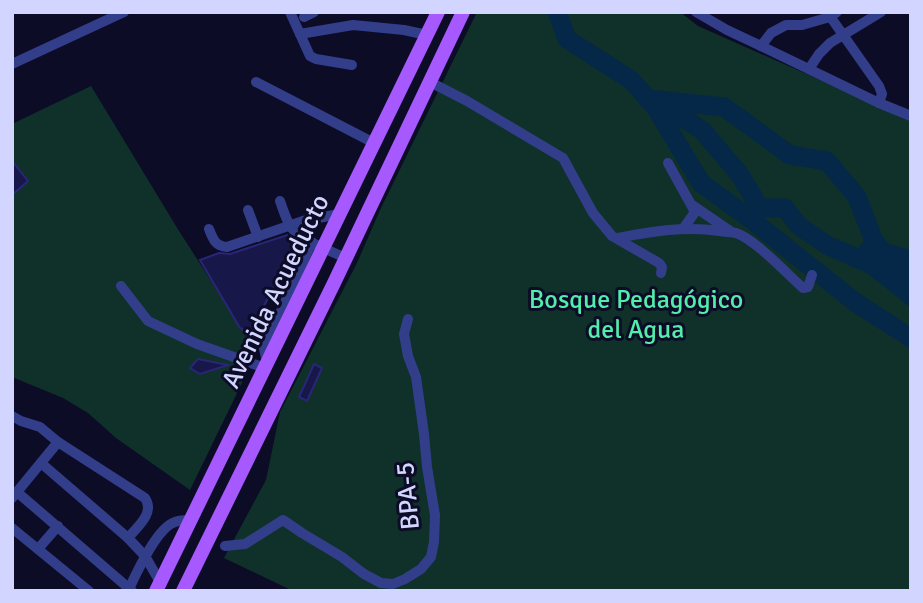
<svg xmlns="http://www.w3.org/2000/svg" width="923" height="603" viewBox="0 0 923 603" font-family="Signika,sans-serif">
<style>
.green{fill:#0f312a}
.water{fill:#052848}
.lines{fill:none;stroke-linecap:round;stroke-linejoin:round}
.river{stroke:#052848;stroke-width:19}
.building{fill:#18174a;stroke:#292678;stroke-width:2}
.minor{stroke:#333e8b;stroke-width:10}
.major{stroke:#a559ff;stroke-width:14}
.labels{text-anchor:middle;stroke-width:6;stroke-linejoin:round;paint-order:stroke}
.street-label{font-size:26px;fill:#d2d5ff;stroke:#0d0c27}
.park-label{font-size:26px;fill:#52ecab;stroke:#0d0c27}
</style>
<rect width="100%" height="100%" fill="#0d0c27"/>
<g class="green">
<polygon points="477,12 680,12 698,26 911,120 911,591 293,591 224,558 266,480 280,412 357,263 380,210"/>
<polygon points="91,86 179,231 257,352 190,490 116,438 88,413 63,398 12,377 12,124"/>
</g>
<polygon class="water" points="876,236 892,245 911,250 911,308 852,261 861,244"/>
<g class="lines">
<g class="river">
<polyline points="557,12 567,39 631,80 656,108 701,183 748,217 855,302 911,338"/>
<polyline points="648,99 724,107 790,155 827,161 857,197 874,241 906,281 911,289"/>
<polyline points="661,100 677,114 702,130 740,175 760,208 785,208 799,226 827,245 877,267"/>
</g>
</g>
<g class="building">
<polygon points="12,161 28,181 12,195"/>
<polygon points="287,235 293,240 297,254 284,280 279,277 250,333 240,328 200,260 219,253 230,254"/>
<polygon points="198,359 228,365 200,374 190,368"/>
<polygon points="314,364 322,368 307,401 299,397"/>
</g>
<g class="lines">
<g class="minor">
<polyline points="290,12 300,34 353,25 404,30 427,35"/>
<polyline points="696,12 727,30 761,46 771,33 786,25 802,25 830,17 837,12"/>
<polyline points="304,17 314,12"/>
<polyline points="300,34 310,56 316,59 352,65"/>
<polyline points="761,46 879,103 882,94 879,86 827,12"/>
<polyline points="12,64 124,12"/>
<polyline points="809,69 819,54 830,43 881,12"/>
<polyline points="256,82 374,143"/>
<polyline points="430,82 467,101 563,158 593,213 612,236 659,263 662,267 661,273"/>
<polyline points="879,103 911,116"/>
<polyline points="668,163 695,212 683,229"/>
<path d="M280,201C283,209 286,220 291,227C301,241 330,250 345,258"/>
<polyline points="692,205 730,231"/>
<polyline points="248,210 258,237"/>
<path d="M209,229C213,239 215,246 227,247L303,221L339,214"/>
<path d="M618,238C652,231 685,226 720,231C725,232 731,232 736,233C756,240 786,273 803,288L808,287L812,275"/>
<polyline points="121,286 148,321 197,344 265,368"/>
<polyline points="267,362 264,349 312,242"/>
<path d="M12,416L21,421L40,427L58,442L145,498C155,513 138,526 128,538"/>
<polyline points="41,463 128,538 145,556 160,582"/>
<polyline points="17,492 132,591"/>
<polyline points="12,498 58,442"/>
<polyline points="12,528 89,591"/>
<polyline points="225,546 245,544 283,520 302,533 342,557 364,574 381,583 393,584 405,579 421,569 431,557 434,542 435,515 427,467 424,434 416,377 408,356 404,334 408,319"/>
<polyline points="38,549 58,526"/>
<path d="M128,591C136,574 157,527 175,522C180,520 186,520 191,520"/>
</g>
<g class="major">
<polyline points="156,591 438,12"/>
<polyline points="183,591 334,283 463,12"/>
</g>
</g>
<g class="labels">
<g class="street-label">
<text transform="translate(275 291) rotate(-64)" y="9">Avenida Acueducto</text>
<text transform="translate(407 496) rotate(-95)" y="9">BPA-5</text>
</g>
<g class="park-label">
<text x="636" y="308">Bosque Pedagógico<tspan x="636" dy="30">del Agua</tspan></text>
</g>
</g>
<rect width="923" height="603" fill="none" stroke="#d2d5ff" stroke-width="28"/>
</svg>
